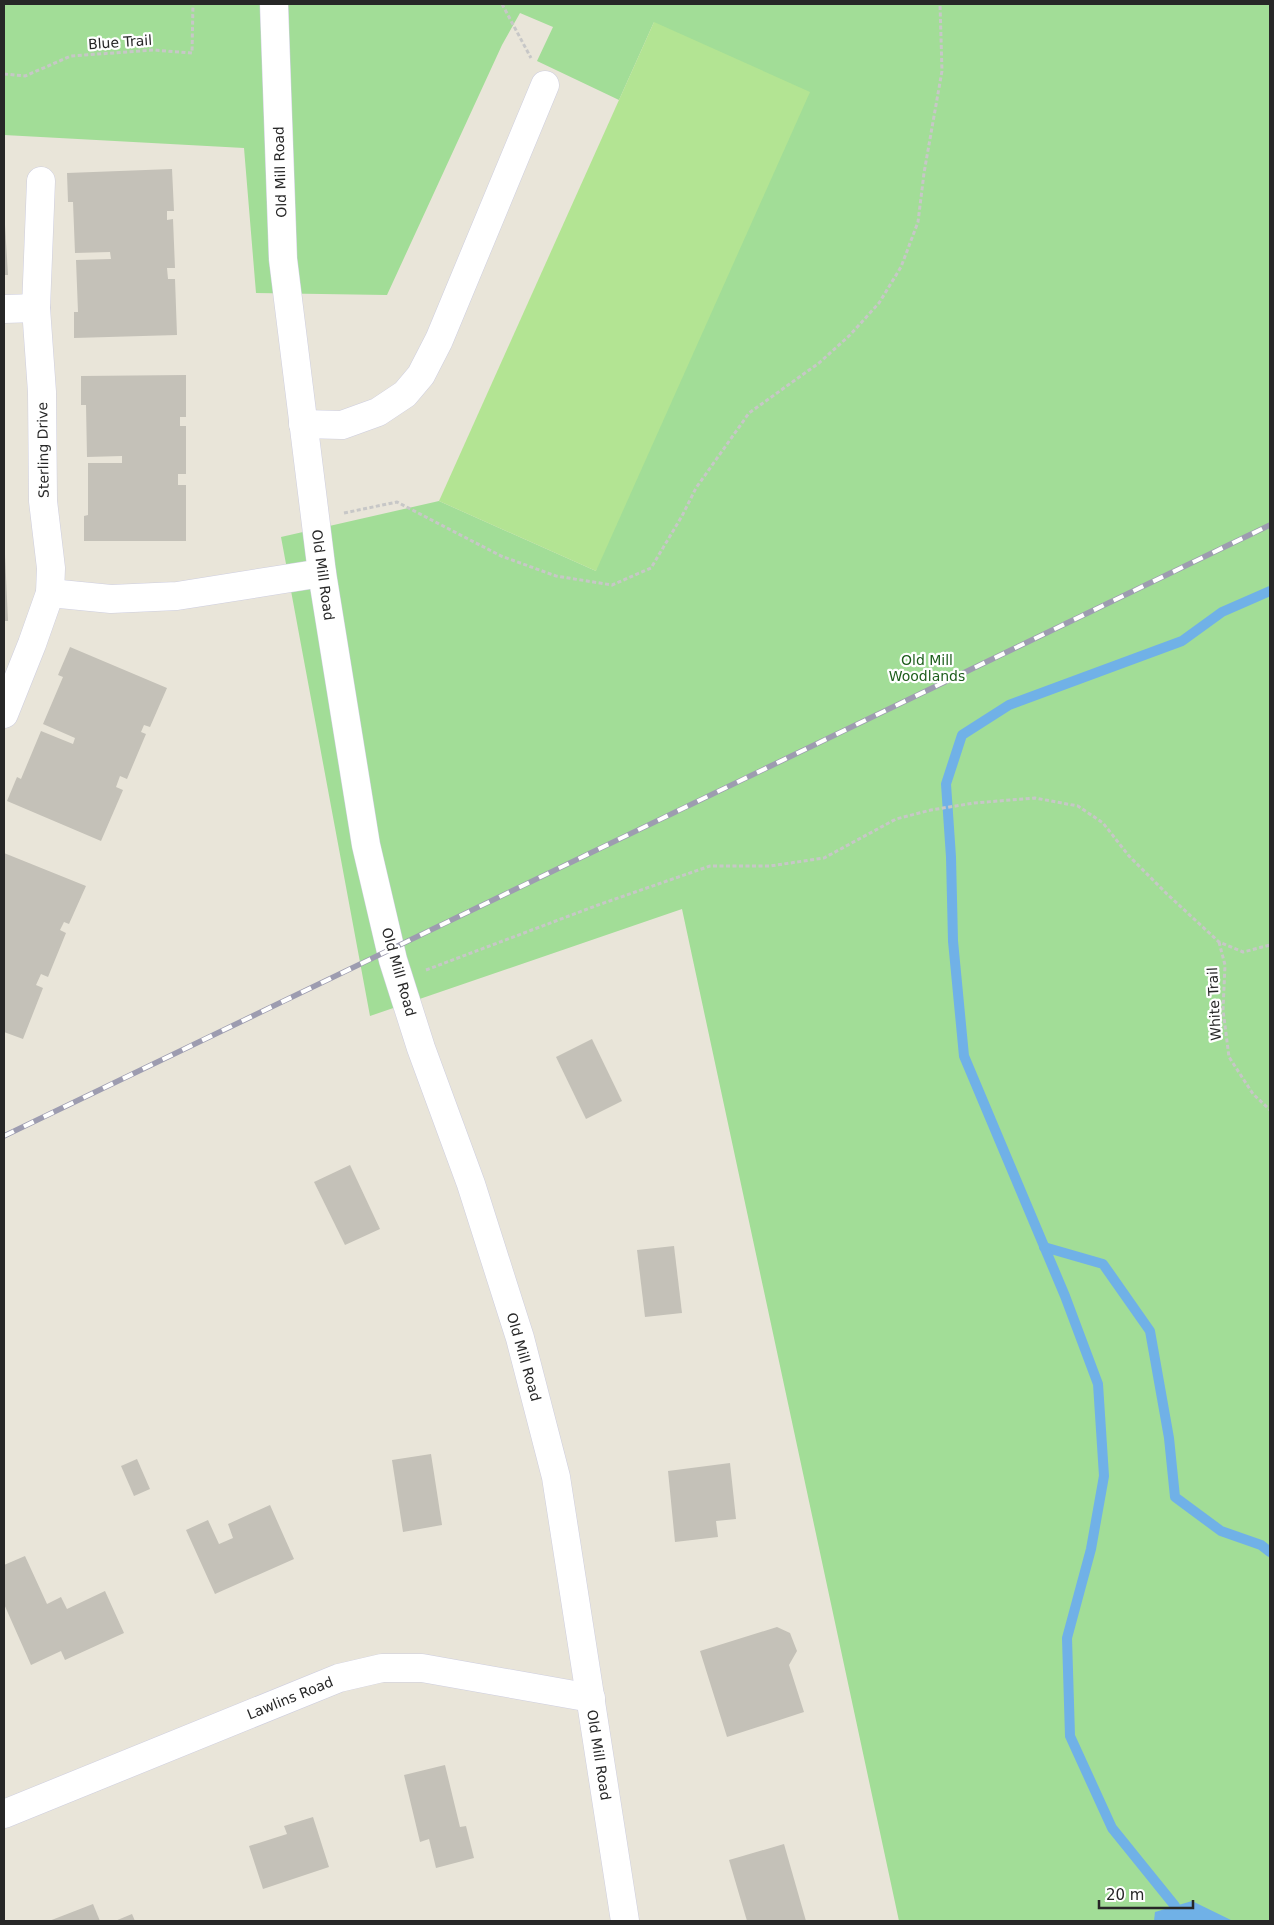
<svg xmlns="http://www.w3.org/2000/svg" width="1274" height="1925" viewBox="0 0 1274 1925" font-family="'DejaVu Sans',sans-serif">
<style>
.green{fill:#a2dd97}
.pitch{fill:#b3e493}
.water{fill:#70b1e7}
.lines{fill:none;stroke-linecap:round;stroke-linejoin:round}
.stream{stroke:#70b1e7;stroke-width:10}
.building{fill:#c4c1b8}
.minor-casing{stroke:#cecedf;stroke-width:29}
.path{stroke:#c7c7c7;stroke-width:3;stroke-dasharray:4 2.5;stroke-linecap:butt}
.minor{stroke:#fff;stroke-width:28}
.rail-casing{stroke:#9d9cb0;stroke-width:5.5}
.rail{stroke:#fff;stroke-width:4;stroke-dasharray:11;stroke-linecap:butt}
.labels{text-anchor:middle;stroke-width:4.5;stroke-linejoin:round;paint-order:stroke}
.street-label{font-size:14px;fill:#272727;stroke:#fff}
.park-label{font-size:14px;fill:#1e5e1c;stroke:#fff}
</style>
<rect width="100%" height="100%" fill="#e9e5d9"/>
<polygon class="green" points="4,4 1270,4 1270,1921 899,1921 682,909 370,1016 281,537 439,501 596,571 654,22 619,100 537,61 553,27 520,13 502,45 387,295 256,293 244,148 4,135"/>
<polygon class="pitch" points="654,22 810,92 596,571 439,501"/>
<polygon class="water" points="1192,1901 1233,1921 1154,1921 1155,1912"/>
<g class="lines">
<g class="stream">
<polyline points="1044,1247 1103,1264 1150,1331 1169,1438 1175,1497 1221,1531 1261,1545 1270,1552"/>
<polyline points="1175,1906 1112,1828 1070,1736 1067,1638 1091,1549 1104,1476 1098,1384 1065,1296 964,1056 953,941 951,857 946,784 962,735 1009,705 1182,641 1222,612 1270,591"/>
</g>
</g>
<g class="building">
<polygon points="172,169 174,211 167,211 167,220 173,219 175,268 167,268 168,279 175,279 177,335 74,338 74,312 78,312 76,260 111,259 110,252 75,253 73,202 68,202 67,173"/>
<polygon points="4,225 5,225 8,275 4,275"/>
<polygon points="186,375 186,417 180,417 180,426 186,426 186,474 178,474 178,485 186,485 186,541 84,541 84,516 88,515 88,463 122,463 122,456 87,457 86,405 81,405 81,376"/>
<polygon points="4,555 5,555 8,621 4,621"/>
<polygon points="70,647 167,688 150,727 144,725 141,732 146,734 127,779 120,776 116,787 123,790 101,841 7,801 17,777 21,779 41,731 73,744 75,738 43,724 63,677 58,675"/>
<polygon points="4,853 86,886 69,924 64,922 60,930 66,933 48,977 41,974 36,985 43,988 23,1039 4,1032"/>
<polygon points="592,1039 622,1101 586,1119 556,1057"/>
<polygon points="350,1165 380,1229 345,1245 314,1182"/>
<polygon points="674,1246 682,1313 645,1317 637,1250"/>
<polygon points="431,1454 442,1525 403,1532 392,1460"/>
<polygon points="137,1459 150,1489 134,1496 121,1466"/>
<polygon points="730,1463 736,1519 716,1521 718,1537 675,1542 668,1471"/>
<polygon points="270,1505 294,1559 215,1594 186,1530 208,1520 219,1544 233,1538 228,1524"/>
<polygon points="25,1556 47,1604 61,1597 67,1609 105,1591 124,1633 65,1660 61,1651 31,1665 4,1604 4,1565"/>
<polygon points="777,1627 790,1633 797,1651 789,1665 804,1712 727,1737 700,1651"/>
<polygon points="445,1765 460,1827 466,1826 474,1858 436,1868 429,1839 420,1842 404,1775"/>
<polygon points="313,1817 329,1867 263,1889 249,1846 287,1834 284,1826"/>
<polygon points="784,1844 806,1921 747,1921 729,1860"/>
<polygon points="93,1904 100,1921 49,1921"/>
<polygon points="132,1914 135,1921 115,1921"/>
</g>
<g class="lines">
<g class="minor-casing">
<g id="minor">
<polyline points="274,4 283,259 322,573 366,845 393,960 421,1048 471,1184 520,1338 556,1477 625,1921"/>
<polyline points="4,309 36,308"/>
<polyline points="303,424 342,425 378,412 405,394 421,375 439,340 545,85"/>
<polyline points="50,593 111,599 177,596 322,573"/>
<polyline points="4,714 32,644 50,593 51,568 43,501 42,392 36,308 41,181"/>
<polyline points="4,1814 339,1678 382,1668 422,1668 591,1698"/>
</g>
</g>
<g class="path">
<polyline points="502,4 531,58"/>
<polyline points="4,74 25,76 71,56 154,50 192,53 193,4"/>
<polyline points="344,513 397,502 501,556 556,576 612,585 651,568 682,516 696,488 749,413 819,363 850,335 879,303 901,267 918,222 924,173 942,71 940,4"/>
<polyline points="1219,942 1225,965 1223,1010 1229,1057 1253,1094 1270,1110"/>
<polyline points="426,970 598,905 710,866 770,866 824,858 896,819 931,810 974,803 1035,798 1078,806 1103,823 1129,856 1167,894 1219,942 1243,952 1270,945"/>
</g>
<use href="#minor" class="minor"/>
<g class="rail-casing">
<polyline id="rail" points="4,1136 1270,525"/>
</g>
<use href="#rail" class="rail"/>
</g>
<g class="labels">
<g class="street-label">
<text transform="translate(120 42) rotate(-4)" y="5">Blue Trail</text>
<text transform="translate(280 172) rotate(-92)" y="5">Old Mill Road</text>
<text transform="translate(43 450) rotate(-91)" y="5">Sterling Drive</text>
<text transform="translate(323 575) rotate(82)" y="5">Old Mill Road</text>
<text transform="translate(399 972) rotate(74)" y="5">Old Mill Road</text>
<text transform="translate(1214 1004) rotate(-93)" y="5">White Trail</text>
<text transform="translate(524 1357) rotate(74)" y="5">Old Mill Road</text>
<text transform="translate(290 1698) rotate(-22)" y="5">Lawlins Road</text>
<text transform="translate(599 1755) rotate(81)" y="5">Old Mill Road</text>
</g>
<g class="park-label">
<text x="927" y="665">Old Mill<tspan x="927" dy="16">Woodlands</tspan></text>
</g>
</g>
<rect width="1274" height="1925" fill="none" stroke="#272727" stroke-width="10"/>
<path d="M1099 1900v8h94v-8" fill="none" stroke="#272727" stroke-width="2.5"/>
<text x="1106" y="1900" font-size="15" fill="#272727" stroke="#ffffff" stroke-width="4" paint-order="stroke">20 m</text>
</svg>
